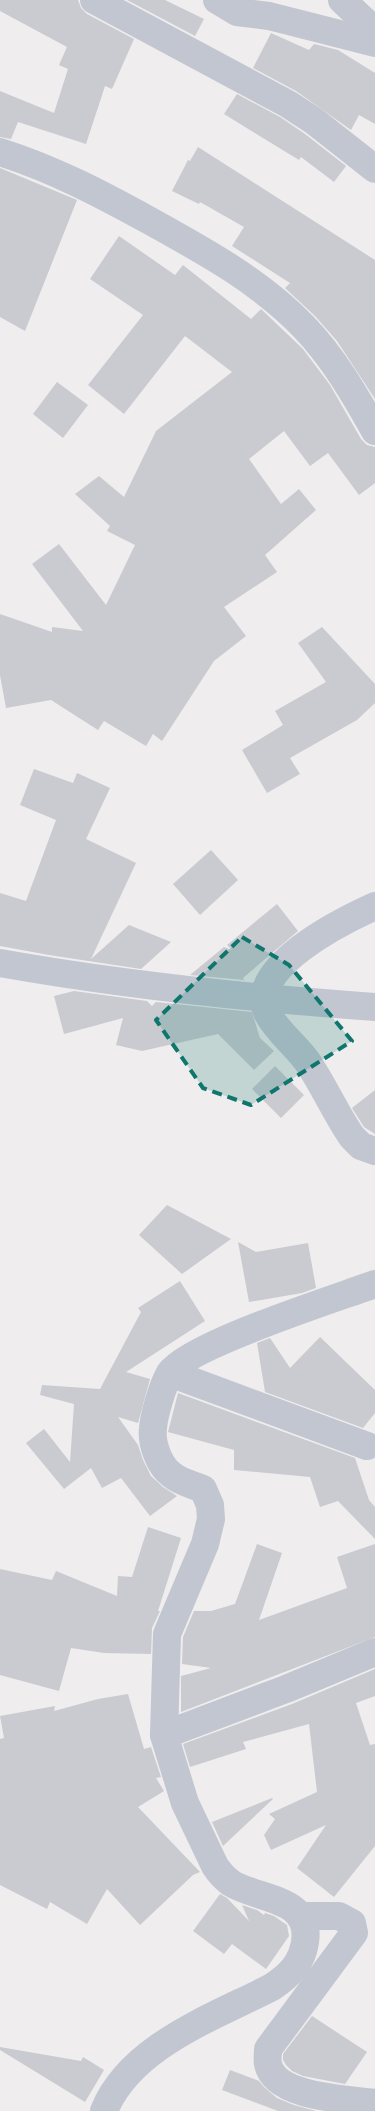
<svg xmlns="http://www.w3.org/2000/svg" width="375" height="2111" viewBox="0 0 375 2111" font-family="'Fira Sans Condensed',sans-serif">
<style>
.building{fill:#cacbd1}
.lines{fill:none;stroke-linecap:round;stroke-linejoin:round}
.minor{stroke:#c2c6d1;stroke-width:28}
.marked{fill:#0f766e;fill-opacity:0.2;stroke:#0f766e;stroke-width:4;stroke-dasharray:10 6;stroke-linejoin:round}
</style>
<rect width="100%" height="100%" fill="#efeded"/>
<g class="building">
<polygon points="0,0 78,0 81,8 87,14 134,39 112,89 105,86 86,144 18,122 11,139 0,137 0,91 54,113 68,69 59,65 67,47 0,11"/>
<polygon points="127,0 165,0 204,19 195,36"/>
<polygon points="271,33 309,50 314,44 338,50 375,73 375,124 359,115 351,130 296,91 253,68"/>
<polygon points="237,94 280,117 305,134 346,166 334,182 301,157 299,160 224,114"/>
<polygon points="198,147 375,260 375,399 337,341 315,316 285,288 290,283 232,246 244,227 200,202 199,204 172,191 188,160 190,161"/>
<polygon points="0,168 77,200 25,331 0,317"/>
<polygon points="119,236 175,275 183,265 251,319 261,309 303,349 330,385 361,439 367,445 375,447 375,483 359,495 328,453 310,466 284,431 249,459 281,504 299,489 316,510 265,555 277,572 224,607 246,636 214,661 162,741 153,734 146,746 104,721 98,730 51,700 6,708 0,675 0,614 52,632 52,627 83,631 32,564 59,544 106,605 135,545 107,531 110,526 75,494 99,476 124,497 156,431 232,372 185,336 124,414 88,385 143,315 90,279"/>
<polygon points="57,382 88,405 63,438 33,414"/>
<polygon points="322,627 375,684 375,703 357,720 290,758 300,774 267,793 242,750 283,725 275,711 326,682 298,643"/>
<polygon points="34,769 73,783 77,773 110,788 86,839 136,863 91,959 129,925 171,942 141,969 49,955 0,946 0,893 26,901 56,820 20,805"/>
<polygon points="211,850 238,880 200,915 173,884"/>
<polygon points="277,904 298,931 243,978 244,980 190,975 224,947 232,950 227,945"/>
<polygon points="74,991 147,1001 152,1006 156,1002 252,1012 260,1038 274,1051 254,1070 218,1034 142,1051 116,1045 123,1018 64,1034 54,996"/>
<polygon points="275,1066 304,1095 281,1118 252,1089"/>
<polygon points="375,1090 375,1134 364,1127 352,1108"/>
<polygon points="167,1205 231,1239 182,1274 139,1235"/>
<polygon points="238,1242 256,1252 308,1243 316,1288 302,1293 249,1302"/>
<polygon points="180,1281 205,1321 126,1372 150,1379 138,1423 118,1417 138,1445 143,1460 151,1476 163,1487 177,1496 150,1516 121,1478 102,1488 91,1468 64,1489 26,1443 44,1429 70,1462 74,1404 40,1395 42,1385 100,1389 141,1312 138,1308"/>
<polygon points="320,1337 375,1390 375,1413 363,1428 265,1392 257,1343 270,1338 290,1368"/>
<polygon points="178,1393 355,1458 369,1500 375,1507 375,1539 338,1501 320,1507 310,1477 234,1470 234,1450 168,1432"/>
<polygon points="148,1527 181,1538 158,1611 160,1611 152,1628 151,1654 104,1653 71,1648 59,1691 0,1675 0,1569 52,1580 56,1571 117,1596 118,1576 132,1577"/>
<polygon points="257,1544 282,1553 259,1620 347,1588 337,1557 375,1544 375,1637 181,1712 181,1676 211,1668 182,1664 183,1637 194,1611 211,1611 235,1604"/>
<polygon points="375,1669 375,1696 356,1703 370,1745 375,1744 375,1846 334,1897 297,1868 326,1825 271,1850 264,1835 275,1819 269,1814 317,1792 309,1724 243,1742 246,1749 190,1767 183,1744 292,1704"/>
<polygon points="128,1694 144,1749 151,1747 161,1777 156,1778 164,1791 138,1807 200,1872 193,1875 140,1925 107,1889 87,1924 50,1902 47,1909 0,1885 0,1739 4,1738 0,1716 55,1706 54,1711 98,1699"/>
<polygon points="272,1798 273,1799 223,1846 212,1822"/>
<polygon points="220,1894 227,1898 249,1921 242,1905 257,1910 264,1915 265,1913 274,1916 287,1925 289,1936 266,1969 232,1944 224,1954 193,1931"/>
<polygon points="312,2016 367,2052 345,2084 303,2076 292,2071 286,2065 283,2060 283,2054"/>
<polygon points="0,2047 81,2061 83,2057 104,2070 85,2102 0,2050"/>
<polygon points="230,2070 259,2081 264,2087 277,2098 294,2105 316,2111 278,2111 222,2090"/>
</g>
<g class="lines">
<g class="minor">
<polyline points="94,0 288,104 314,121 375,169"/>
<polyline points="217,0 237,12 269,16 375,43"/>
<polyline points="342,0 375,31"/>
<path d="M0,152C54,169 103,195 152,222C206,252 261,282 304,327C333,357 355,395 375,431"/>
<path d="M375,906C344,920 245,968 268,1014C278,1033 297,1046 309,1064C325,1088 336,1114 352,1137L361,1146L375,1151"/>
<path d="M0,963C124,985 249,998 375,1007"/>
<polyline points="170,1373 367,1446"/>
<polyline points="164,1735 286,1689 375,1652"/>
<path d="M301,1916H339L352,1923L354,1933L268,2049C268,2054 267,2060 268,2064C275,2098 348,2099 375,2103"/>
<path d="M104,2111C130,2046 214,2017 272,1987C290,1975 302,1963 305,1942C312,1897 258,1900 231,1883C224,1878 219,1872 215,1866L185,1803L164,1735L167,1634L205,1544L211,1519L210,1505L203,1489C194,1485 180,1482 172,1475C159,1466 151,1443 153,1428C154,1415 163,1384 170,1373C188,1345 337,1298 375,1284"/>
</g>
</g>
<path class="marked" d="M242,937L289,965L352,1041L251,1105L203,1088L156,1020Z"/>
</svg>
